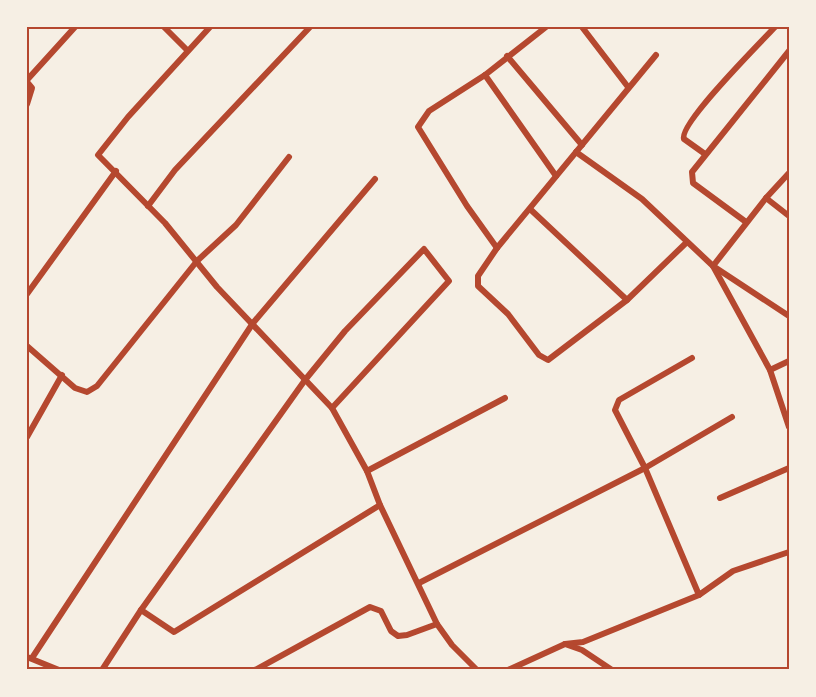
<svg xmlns="http://www.w3.org/2000/svg" width="816" height="697" viewBox="0 0 816 697" font-family="'PT Sans',sans-serif">
<style>
.lines{fill:none;stroke-linecap:round;stroke-linejoin:round}
.minor{stroke:#b5482f;stroke-width:6}
.neatline{fill:none;stroke:#b5482f;stroke-width:2}
</style>
<rect width="100%" height="100%" fill="#f6efe4"/>
<g class="lines">
<g class="minor">
<polyline points="164,27 187,50"/>
<polyline points="210,27 128,117 98,155 165,223 217,287 332,408 367,471 380,505 437,624 452,645 477,670"/>
<polyline points="582,27 628,87"/>
<polyline points="656,55 497,248 478,276 478,286 508,314 539,355 548,360 627,300 687,242"/>
<polyline points="507,56 582,145"/>
<polyline points="485,75 556,176"/>
<polyline points="27,80 75,27"/>
<polyline points="27,82 32,88 27,104"/>
<polyline points="576,152 642,199 713,266 789,316"/>
<path d="M705,154L684,139C678,125 761,42 775,27"/>
<polyline points="789,173 766,198 713,266 770,370 789,427"/>
<polyline points="766,198 789,216"/>
<polyline points="148,206 175,170 310,27"/>
<polyline points="530,209 627,300"/>
<polyline points="746,222 693,183 692,172 789,51"/>
<polyline points="497,248 467,206 418,127 429,111 485,75 546,27"/>
<polyline points="27,294 116,171"/>
<polyline points="27,346 75,388 87,392 97,386 197,261 236,225 289,157"/>
<polyline points="692,358 619,400 615,410 645,468 699,595 733,571 789,552"/>
<polyline points="770,370 789,361"/>
<polyline points="27,437 62,375"/>
<polyline points="367,471 505,398"/>
<polyline points="720,498 789,468"/>
<polyline points="419,583 645,468 732,417"/>
<polyline points="141,610 174,632 380,505"/>
<polyline points="565,644 583,642 699,595"/>
<polyline points="27,657 59,670"/>
<polyline points="32,658 253,323 375,179"/>
<polyline points="102,670 141,610 305,380 345,331 424,249 449,281 332,408"/>
<polyline points="255,670 370,607 381,611 391,631 398,636 407,635 437,624"/>
<polyline points="508,670 565,644 582,650 612,670"/>
</g>
</g>
<rect width="816" height="697" fill="none" stroke="#f6efe4" stroke-width="57"/>
<rect x="28" y="28" width="760" height="640" class="neatline"/>
</svg>
